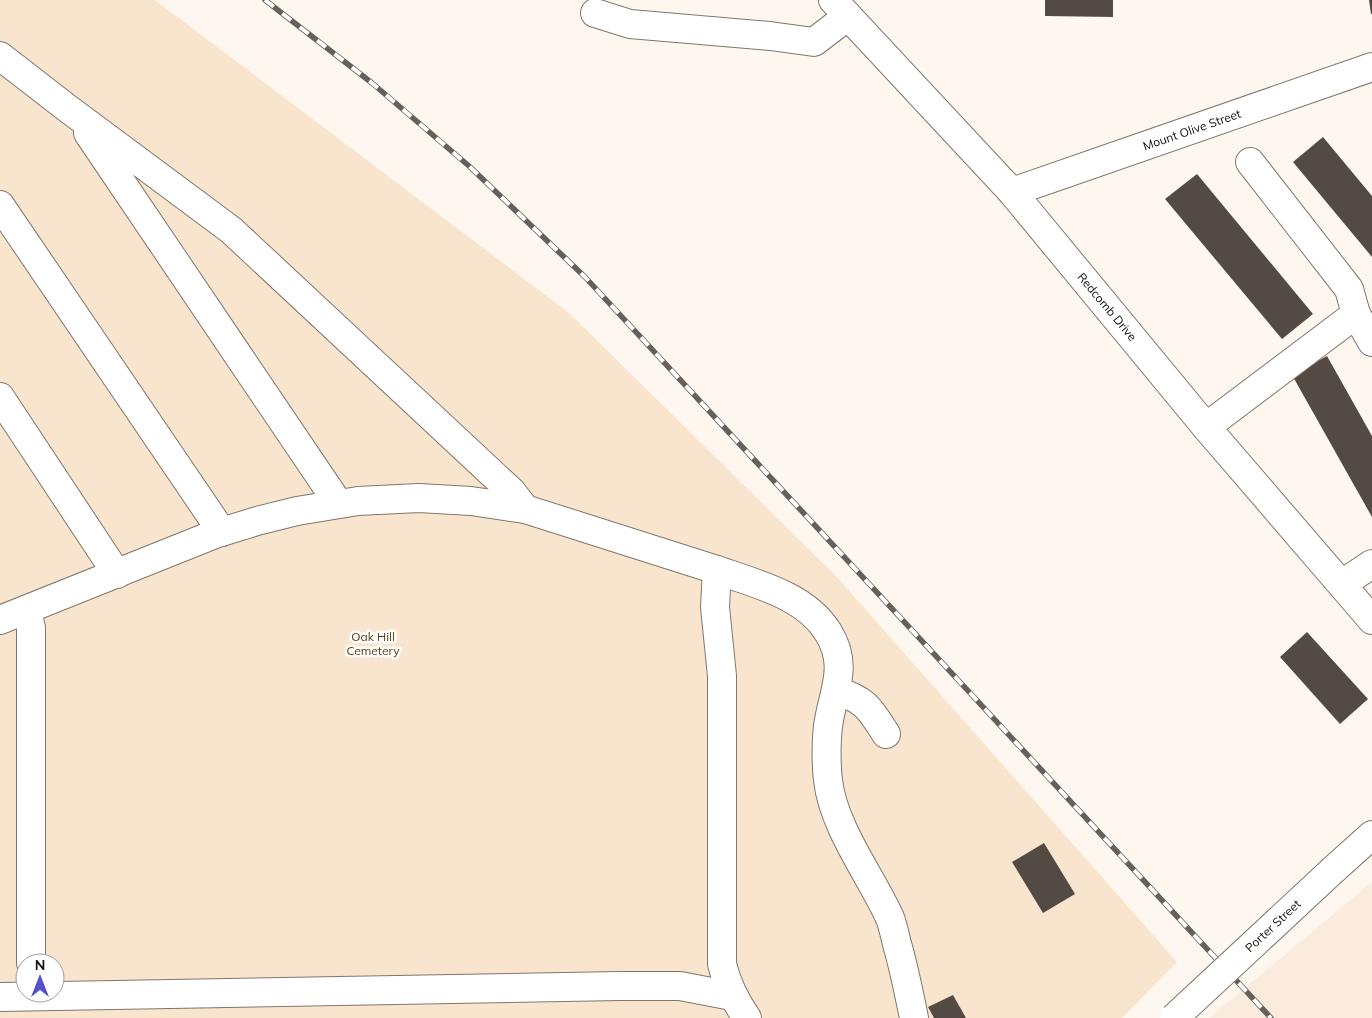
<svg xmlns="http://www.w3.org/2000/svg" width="1372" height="1018" viewBox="0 0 1372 1018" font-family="Mulish,sans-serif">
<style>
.built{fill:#faebdc}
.green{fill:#f9e4ce;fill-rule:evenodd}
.building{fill:#534b43}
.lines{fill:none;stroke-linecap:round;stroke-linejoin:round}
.minor-casing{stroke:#7f776e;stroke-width:30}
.minor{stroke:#fff;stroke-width:28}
.rail-casing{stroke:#65605c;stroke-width:5.5}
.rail{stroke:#fff;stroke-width:4;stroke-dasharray:11;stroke-linecap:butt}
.minor-bridge-casing{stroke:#7f776e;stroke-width:30;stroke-linecap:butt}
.minor-bridge{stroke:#fff;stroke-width:28}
.labels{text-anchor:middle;stroke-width:5;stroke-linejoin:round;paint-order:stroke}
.street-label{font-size:12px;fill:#100d0a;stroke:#fff}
.park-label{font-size:12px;fill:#5b3b13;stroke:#fff}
</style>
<rect width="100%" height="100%" fill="#fef7ef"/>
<polygon class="built" points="1372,882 1372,1018 1210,1018 1217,1011"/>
<path class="green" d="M0,0H155L568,312L836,576L1177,962L1122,1018H0ZM25,963H55V993H25Z"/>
<g class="building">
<polygon points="1045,0 1113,0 1113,17 1045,16"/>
<polygon points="1369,0 1372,0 1372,14 1371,14"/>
<polygon points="1323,137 1372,196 1372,257 1293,162"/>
<polygon points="1197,174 1313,314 1282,339 1165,199"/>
<polygon points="1327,356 1372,436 1372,517 1292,375"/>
<polygon points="1307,632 1368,699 1340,724 1280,657"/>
<polygon points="1044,843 1075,894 1043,913 1012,862"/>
<polygon points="953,995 966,1018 934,1018 928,1007"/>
</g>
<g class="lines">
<g class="minor-casing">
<g id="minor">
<polyline points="833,0 1012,192 1206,427 1372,620"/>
<polyline points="595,13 630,24 770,36 814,42 848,16"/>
<path d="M0,56L67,108L231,230L512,492L525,509L717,570L715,607L722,676V964C727,985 735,1001 747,1018"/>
<polyline points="88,133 338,503"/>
<polyline points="1012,192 1372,67"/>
<polyline points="0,205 222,532"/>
<polyline points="1356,314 1372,342"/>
<polyline points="0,397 117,574"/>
<polyline points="1206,427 1356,314 1349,289 1250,162"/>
<path d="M717,570C756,584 805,595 828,632C848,664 835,687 829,720C826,735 826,765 828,780C833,827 871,876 890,918C893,926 895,936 897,944C904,968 909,993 914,1018"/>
<polyline points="1342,584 1372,564"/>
<polyline points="27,610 31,628 31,963"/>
<polyline points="0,620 215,534 257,521 297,511 358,501 419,498 471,501 525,509"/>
<path d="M837,691C866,700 870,709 886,734"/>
<polyline points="1333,870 1372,835"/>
<polyline points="0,997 620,986 680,986 732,996"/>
</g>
</g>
<use href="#minor" class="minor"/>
<g class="rail-casing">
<polyline id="rail" points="265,0 372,83 469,166 585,277 1271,1018"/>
</g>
<use href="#rail" class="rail"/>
<g class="minor-bridge-casing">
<polyline id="minor-bridge" points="1174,1018 1333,870"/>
</g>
<use href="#minor-bridge" class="minor-bridge"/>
</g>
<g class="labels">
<g class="street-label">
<text transform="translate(1192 130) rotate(-19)" y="4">Mount Olive Street</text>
<text transform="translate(1107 307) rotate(50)" y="4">Redcomb Drive</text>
<text transform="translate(1273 926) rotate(-43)" y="4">Porter Street</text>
</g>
<g class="park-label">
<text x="373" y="641">Oak Hill<tspan x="373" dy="14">Cemetery</tspan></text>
</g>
</g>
<g transform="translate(40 978)"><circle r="24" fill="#ffffff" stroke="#9f9e9d"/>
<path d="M0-4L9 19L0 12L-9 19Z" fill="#5451c9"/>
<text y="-8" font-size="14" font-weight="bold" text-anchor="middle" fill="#100d0a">N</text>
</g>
</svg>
